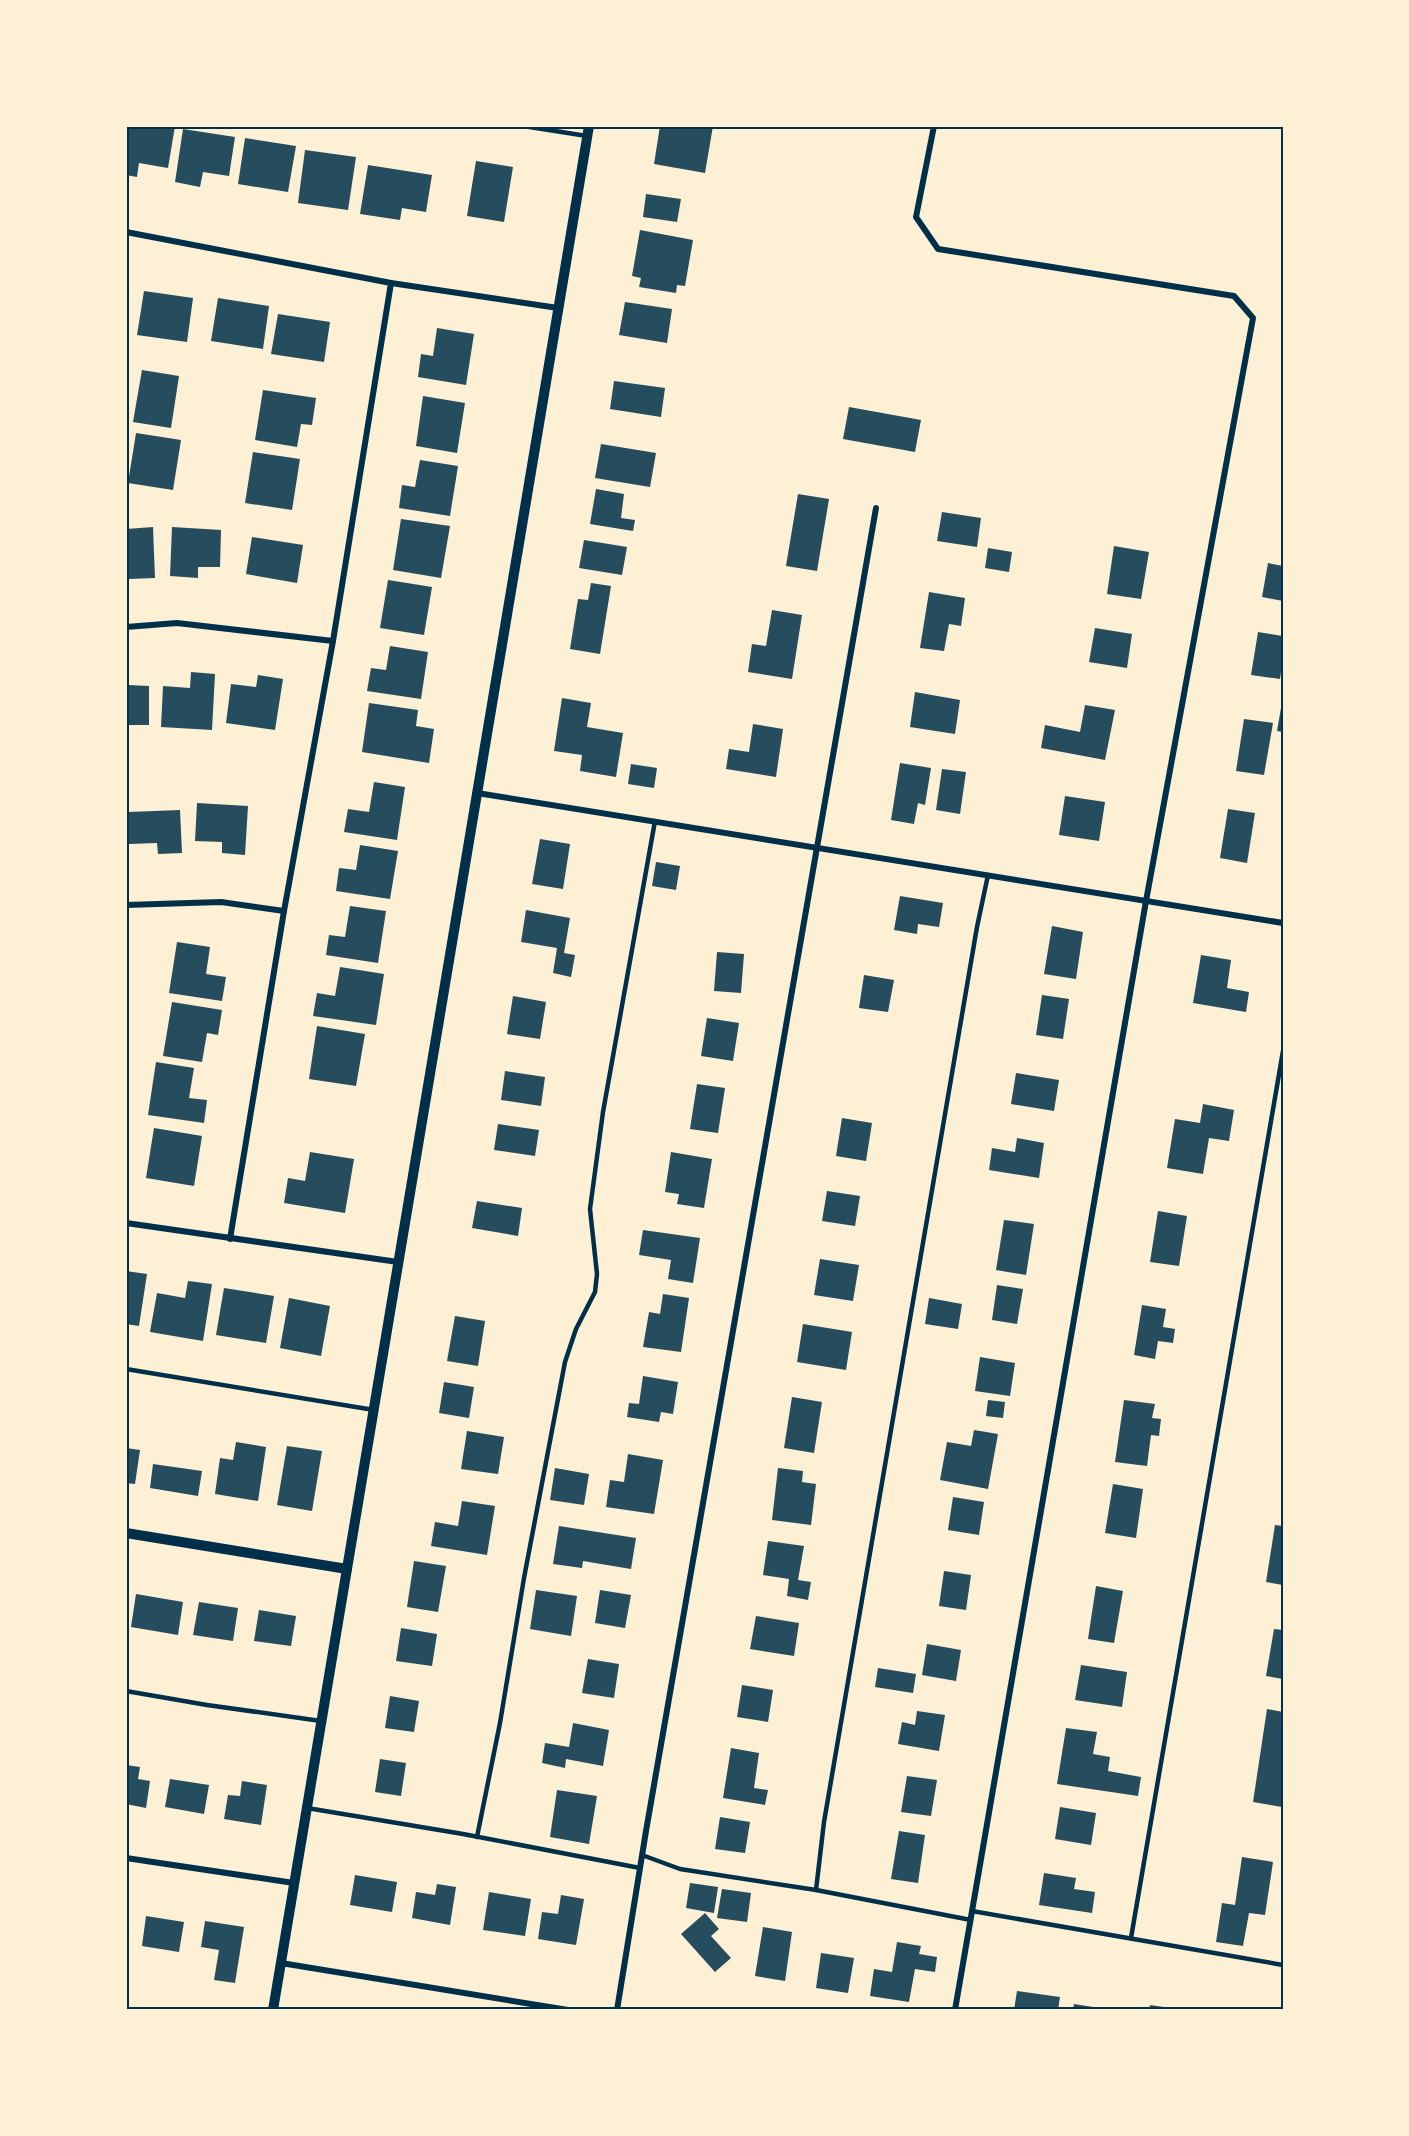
<svg xmlns="http://www.w3.org/2000/svg" width="1409" height="2136" viewBox="0 0 1409 2136" font-family="'PT Sans Narrow',sans-serif">
<style>
.building{fill:#264d5e}
.lines{fill:none;stroke-linecap:round;stroke-linejoin:round}
.service{stroke:#003049;stroke-width:4.5}
.minor{stroke:#003049;stroke-width:6}
.tertiary{stroke:#003049;stroke-width:10}
.neatline{fill:none;stroke:#003049;stroke-width:2}
</style>
<rect width="100%" height="100%" fill="#fdf0d5"/>
<g class="building">
<polygon points="126,126 175,126 168,168 139,163 137,177 126,175"/>
<polygon points="660,126 713,126 705,173 654,164"/>
<polygon points="183,129 235,137 229,176 203,172 200,187 175,182"/>
<polygon points="245,138 296,146 288,192 238,184"/>
<polygon points="305,150 356,157 348,210 298,203"/>
<polygon points="476,161 513,167 504,222 467,216"/>
<polygon points="368,165 432,175 426,212 402,208 400,220 360,214"/>
<polygon points="646,194 681,199 677,222 643,217"/>
<polygon points="640,230 693,240 685,286 677,285 676,293 639,287 641,278 632,276"/>
<polygon points="144,291 193,298 187,342 137,335"/>
<polygon points="218,298 269,306 263,349 211,341"/>
<polygon points="625,302 672,309 667,343 619,335"/>
<polygon points="278,314 330,322 324,362 271,354"/>
<polygon points="437,328 474,334 466,385 418,377 421,354 433,356"/>
<polygon points="142,370 179,376 171,428 133,422"/>
<polygon points="614,381 665,388 661,417 610,409"/>
<polygon points="263,390 316,398 312,425 301,424 297,447 255,440"/>
<polygon points="423,396 465,403 457,453 416,446"/>
<polygon points="849,407 921,420 915,452 843,439"/>
<polygon points="136,433 181,440 173,490 128,483"/>
<polygon points="601,444 656,453 650,487 595,478"/>
<polygon points="253,452 300,459 292,510 245,503"/>
<polygon points="420,460 458,466 450,516 399,508 402,485 415,487"/>
<polygon points="596,489 624,494 621,518 635,520 633,531 590,524"/>
<polygon points="798,494 829,499 817,571 786,566"/>
<polygon points="942,512 981,518 977,547 937,541"/>
<polygon points="401,519 450,526 441,578 393,570"/>
<polygon points="153,527 155,578 129,579 128,565 126,565 126,529"/>
<polygon points="172,527 221,530 220,567 198,567 198,578 170,576"/>
<polygon points="252,537 303,545 297,583 246,574"/>
<polygon points="584,540 627,547 622,575 579,568"/>
<polygon points="1114,546 1149,552 1141,599 1107,594"/>
<polygon points="988,548 1012,552 1009,572 985,568"/>
<polygon points="1268,563 1283,566 1283,601 1262,597"/>
<polygon points="388,580 432,587 424,635 380,628"/>
<polygon points="591,583 611,586 600,654 570,649 578,599 588,600"/>
<polygon points="929,592 965,598 961,626 949,624 944,651 920,648"/>
<polygon points="772,610 802,615 792,679 748,672 752,644 766,646"/>
<polygon points="1095,628 1132,634 1127,668 1089,662"/>
<polygon points="1258,632 1283,636 1283,658 1280,679 1251,675"/>
<polygon points="390,646 428,652 421,699 367,691 371,668 386,670"/>
<polygon points="191,672 215,674 212,730 161,727 163,686 190,688"/>
<polygon points="258,675 283,679 275,730 226,723 231,684 256,687"/>
<polygon points="126,676 128,676 128,685 149,686 149,725 126,725"/>
<polygon points="915,692 960,700 955,734 910,727"/>
<polygon points="562,698 591,703 587,727 623,733 616,777 580,771 582,755 554,751"/>
<polygon points="369,703 418,710 416,726 434,729 429,763 362,752"/>
<polygon points="1085,705 1115,710 1105,760 1041,748 1045,725 1080,732"/>
<polygon points="1281,708 1283,709 1283,732 1277,731"/>
<polygon points="1244,719 1273,723 1264,775 1236,771"/>
<polygon points="753,724 783,729 776,777 726,769 729,749 749,752"/>
<polygon points="900,763 931,768 925,805 918,803 914,824 891,820"/>
<polygon points="631,764 657,768 654,788 628,784"/>
<polygon points="942,769 966,772 960,814 936,810"/>
<polygon points="374,782 405,787 397,840 344,832 348,809 369,812"/>
<polygon points="1065,796 1105,802 1099,841 1059,835"/>
<polygon points="197,803 248,806 245,855 222,853 222,842 195,841"/>
<polygon points="1228,809 1255,813 1247,863 1220,858"/>
<polygon points="180,810 182,853 158,854 157,843 129,844 128,812"/>
<polygon points="540,839 570,844 563,889 532,884"/>
<polygon points="360,845 398,851 390,899 336,891 339,868 356,870"/>
<polygon points="656,862 680,866 676,890 652,886"/>
<polygon points="900,896 943,903 939,927 918,924 917,934 894,930"/>
<polygon points="350,906 386,911 378,963 326,955 329,935 345,937"/>
<polygon points="526,910 570,918 564,953 575,955 571,977 553,973 557,948 521,942"/>
<polygon points="1052,926 1083,932 1076,979 1044,974"/>
<polygon points="177,942 210,947 206,974 226,977 222,1001 169,993"/>
<polygon points="717,952 744,954 741,993 714,991"/>
<polygon points="1201,955 1231,960 1227,988 1249,992 1246,1012 1193,1003"/>
<polygon points="340,967 384,974 376,1025 313,1016 317,993 335,996"/>
<polygon points="864,975 894,980 888,1012 859,1008"/>
<polygon points="1042,995 1069,999 1063,1039 1036,1035"/>
<polygon points="513,996 546,1002 540,1039 507,1034"/>
<polygon points="172,1002 222,1010 218,1035 207,1033 202,1062 163,1056"/>
<polygon points="707,1018 739,1023 733,1061 701,1056"/>
<polygon points="317,1026 365,1034 356,1086 309,1079"/>
<polygon points="156,1062 194,1068 189,1098 207,1100 204,1123 148,1115"/>
<polygon points="505,1071 545,1077 541,1106 501,1100"/>
<polygon points="1016,1073 1059,1080 1054,1111 1011,1104"/>
<polygon points="697,1084 725,1088 718,1133 690,1129"/>
<polygon points="1203,1104 1234,1110 1229,1141 1209,1138 1203,1174 1167,1168 1175,1119 1200,1123"/>
<polygon points="842,1118 872,1123 866,1161 836,1156"/>
<polygon points="498,1124 539,1130 535,1156 494,1150"/>
<polygon points="154,1128 202,1136 194,1186 146,1178"/>
<polygon points="1017,1138 1044,1143 1039,1178 989,1170 992,1148 1015,1152"/>
<polygon points="310,1152 354,1159 345,1213 284,1203 288,1178 305,1181"/>
<polygon points="671,1152 712,1159 704,1208 677,1204 679,1194 665,1192"/>
<polygon points="827,1191 860,1196 855,1226 822,1221"/>
<polygon points="477,1201 522,1208 518,1236 472,1228"/>
<polygon points="1158,1211 1187,1216 1179,1266 1150,1262"/>
<polygon points="1004,1220 1034,1224 1026,1275 996,1270"/>
<polygon points="643,1230 700,1238 693,1283 668,1279 671,1260 639,1255"/>
<polygon points="820,1259 859,1265 853,1301 814,1295"/>
<polygon points="126,1271 147,1274 139,1326 126,1324"/>
<polygon points="188,1281 212,1284 203,1341 150,1332 157,1293 185,1298"/>
<polygon points="997,1285 1023,1289 1017,1324 992,1320"/>
<polygon points="224,1288 274,1296 266,1343 216,1335"/>
<polygon points="663,1294 689,1298 681,1352 643,1347 649,1312 660,1314"/>
<polygon points="289,1298 330,1306 321,1356 280,1348"/>
<polygon points="929,1298 962,1304 958,1329 925,1324"/>
<polygon points="1142,1305 1166,1309 1163,1327 1175,1329 1173,1343 1158,1341 1155,1359 1134,1355"/>
<polygon points="455,1316 485,1321 478,1366 447,1361"/>
<polygon points="803,1324 852,1332 846,1370 797,1362"/>
<polygon points="980,1357 1015,1363 1010,1396 975,1391"/>
<polygon points="643,1376 678,1382 673,1414 661,1412 659,1422 627,1417 629,1403 639,1404"/>
<polygon points="444,1382 474,1387 469,1418 439,1413"/>
<polygon points="792,1397 822,1402 814,1453 784,1448"/>
<polygon points="988,1400 1005,1402 1003,1418 986,1416"/>
<polygon points="1124,1400 1155,1404 1152,1418 1161,1419 1159,1436 1151,1435 1147,1466 1115,1462"/>
<polygon points="974,1430 998,1434 988,1489 940,1480 947,1442 971,1446"/>
<polygon points="467,1431 504,1437 498,1474 461,1469"/>
<polygon points="236,1442 266,1447 258,1501 215,1494 220,1458 233,1460"/>
<polygon points="287,1446 322,1451 312,1511 277,1505"/>
<polygon points="126,1448 140,1450 135,1484 126,1483"/>
<polygon points="628,1454 663,1460 654,1514 606,1507 610,1480 624,1482"/>
<polygon points="153,1464 202,1471 198,1496 150,1488"/>
<polygon points="555,1468 589,1474 584,1505 550,1500"/>
<polygon points="778,1468 803,1471 802,1482 816,1484 811,1525 772,1520"/>
<polygon points="1113,1484 1143,1489 1136,1538 1105,1533"/>
<polygon points="953,1497 984,1502 979,1535 948,1530"/>
<polygon points="462,1501 495,1506 487,1555 431,1546 435,1522 458,1526"/>
<polygon points="1275,1525 1283,1526 1283,1585 1266,1582"/>
<polygon points="559,1526 636,1538 631,1569 583,1561 582,1568 553,1564"/>
<polygon points="768,1541 804,1546 798,1580 811,1582 808,1600 787,1596 789,1579 763,1575"/>
<polygon points="414,1561 446,1566 438,1612 407,1607"/>
<polygon points="944,1571 971,1575 966,1610 939,1606"/>
<polygon points="1096,1586 1123,1591 1114,1643 1088,1639"/>
<polygon points="536,1590 577,1596 571,1636 530,1629"/>
<polygon points="600,1590 631,1595 625,1628 595,1623"/>
<polygon points="136,1594 183,1602 178,1635 131,1627"/>
<polygon points="199,1602 238,1608 233,1641 193,1635"/>
<polygon points="259,1610 296,1616 291,1646 254,1641"/>
<polygon points="756,1616 799,1623 794,1656 750,1649"/>
<polygon points="401,1628 437,1634 432,1666 396,1661"/>
<polygon points="1274,1629 1283,1630 1283,1679 1266,1676"/>
<polygon points="927,1644 961,1650 956,1681 922,1675"/>
<polygon points="588,1659 619,1664 614,1698 582,1693"/>
<polygon points="1081,1665 1127,1672 1122,1707 1075,1700"/>
<polygon points="878,1668 916,1674 913,1693 875,1687"/>
<polygon points="742,1685 773,1690 768,1722 737,1717"/>
<polygon points="390,1696 419,1701 414,1732 385,1728"/>
<polygon points="1267,1709 1283,1712 1282,1807 1253,1802"/>
<polygon points="917,1711 945,1715 939,1751 898,1744 902,1722 915,1725"/>
<polygon points="573,1723 609,1730 603,1766 566,1759 565,1768 542,1763 545,1743 569,1747"/>
<polygon points="1066,1728 1097,1732 1093,1754 1110,1757 1108,1771 1141,1777 1138,1796 1057,1784"/>
<polygon points="731,1748 759,1753 754,1788 768,1790 765,1805 723,1798"/>
<polygon points="380,1759 406,1763 401,1796 375,1792"/>
<polygon points="126,1765 140,1767 138,1779 150,1781 146,1808 126,1804"/>
<polygon points="907,1776 937,1780 931,1816 901,1812"/>
<polygon points="170,1779 209,1785 204,1814 165,1807"/>
<polygon points="242,1781 267,1785 261,1825 224,1819 228,1795 240,1796"/>
<polygon points="557,1790 597,1796 589,1844 550,1837"/>
<polygon points="1060,1807 1096,1813 1091,1845 1055,1839"/>
<polygon points="720,1817 750,1822 745,1853 715,1849"/>
<polygon points="899,1831 925,1835 918,1883 891,1879"/>
<polygon points="1242,1857 1273,1862 1265,1915 1249,1913 1243,1946 1216,1942 1222,1903 1235,1905"/>
<polygon points="1044,1873 1076,1878 1074,1889 1095,1892 1092,1913 1039,1905"/>
<polygon points="355,1875 397,1882 392,1912 350,1905"/>
<polygon points="690,1883 718,1887 714,1913 686,1908"/>
<polygon points="437,1884 456,1887 450,1925 412,1918 416,1892 435,1895"/>
<polygon points="722,1889 751,1893 747,1922 717,1918"/>
<polygon points="489,1892 531,1899 525,1936 483,1930"/>
<polygon points="561,1895 584,1899 576,1945 538,1939 542,1912 558,1914"/>
<polygon points="705,1913 719,1929 711,1936 731,1958 715,1972 681,1934"/>
<polygon points="146,1916 184,1922 179,1952 142,1946"/>
<polygon points="205,1921 244,1927 235,1983 214,1980 219,1950 201,1947"/>
<polygon points="763,1927 792,1932 785,1981 755,1976"/>
<polygon points="897,1942 921,1946 919,1954 937,1957 935,1972 915,1969 909,2002 870,1996 874,1969 892,1972"/>
<polygon points="821,1953 854,1958 848,1993 816,1988"/>
<polygon points="1017,1991 1060,1997 1058,2010 1014,2010"/>
<polygon points="1074,2004 1106,2009 1105,2010 1073,2010"/>
<polygon points="1150,2005 1177,2009 1176,2010 1149,2010"/>
</g>
<g class="lines">
<g class="service">
<polyline points="523,126 587,136"/>
<polyline points="126,1369 374,1410"/>
<polyline points="126,1691 207,1705 321,1721"/>
<polyline points="307,1808 463,1834 640,1868"/>
<polyline points="477,1837 500,1723 524,1578 565,1362 576,1329 595,1292 597,1274 590,1209 603,1112 655,821"/>
<polyline points="642,1855 680,1869 816,1890"/>
<polyline points="972,1911 1283,1965"/>
<polyline points="971,1920 816,1890 824,1822 977,927 988,875"/>
<polyline points="1131,1938 1283,1051"/>
</g>
<g class="minor">
<polyline points="934,126 916,217 938,249 1234,296 1253,318 1146,901 955,2010"/>
<polyline points="126,232 391,283 558,308"/>
<polyline points="126,627 177,623 333,641"/>
<polyline points="477,793 1283,923"/>
<polyline points="126,905 221,902 284,911"/>
<polyline points="126,1223 398,1262"/>
<polyline points="230,1239 284,911 333,641 391,283"/>
<polyline points="126,1858 294,1883"/>
<polyline points="281,1963 568,2010"/>
<polyline points="617,2010 646,1831 876,508"/>
</g>
<g class="tertiary">
<polyline points="126,1533 347,1569"/>
<polyline points="273,2010 589,126"/>
</g>
</g>
<rect width="1409" height="2136" fill="none" stroke="#fdf0d5" stroke-width="255"/>
<rect x="128" y="128" width="1154" height="1880" class="neatline"/>
</svg>
